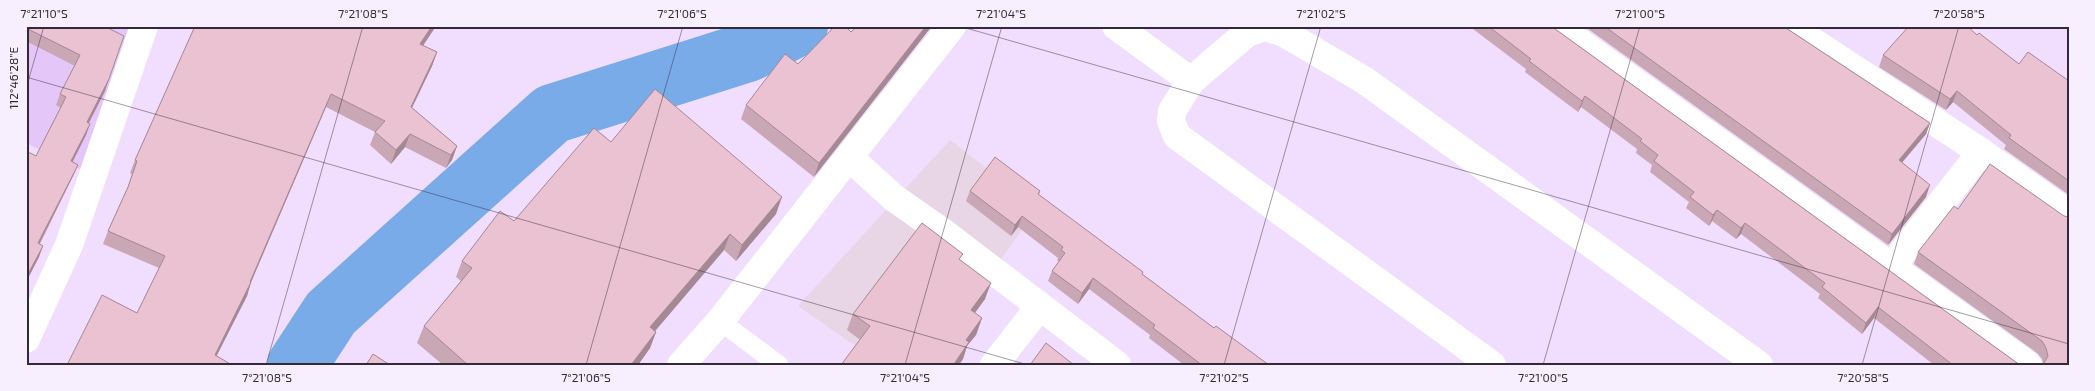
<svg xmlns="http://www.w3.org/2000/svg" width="2095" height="391" viewBox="0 0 2095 391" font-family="'Exo 2',sans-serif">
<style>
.commercial{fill:#e8d5e5}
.green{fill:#e5c6f8}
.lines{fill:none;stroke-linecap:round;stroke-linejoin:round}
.river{stroke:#79abe9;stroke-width:60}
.service{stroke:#fff;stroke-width:19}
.minor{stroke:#fff;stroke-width:28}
.tertiary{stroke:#fff;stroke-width:28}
.wall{fill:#c9a7b5}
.shaded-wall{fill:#a48893}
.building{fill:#eac2d2;stroke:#a48893}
.ticks{fill:none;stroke:#322b37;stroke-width:1;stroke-opacity:0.45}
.neatline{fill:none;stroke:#322b37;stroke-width:2}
.ticks-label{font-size:12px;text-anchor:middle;fill:#322b37}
</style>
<rect width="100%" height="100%" fill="#f1ddfe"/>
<polygon class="commercial" points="950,140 1038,208 980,288 877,361 798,306"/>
<polygon class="green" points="26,26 144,26 92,175 26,143"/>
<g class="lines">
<polyline class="river" points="297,365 331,313 552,114 748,52 798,26"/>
<polyline class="service" points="720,321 779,365"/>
<g class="minor">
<polyline points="1116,26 1191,81"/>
<polyline points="1557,26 2028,365"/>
<polyline points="1789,26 1981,152 2069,214"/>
<polyline points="850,158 894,198 944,233 1117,365"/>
<polyline points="1892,266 1981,152"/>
<polyline points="681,365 720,321 952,26"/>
<polyline points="994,365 1040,306"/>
<polyline points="1492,365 1177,136 1171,121 1172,111 1191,81 1247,33 1265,27 1284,33 1364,80 1759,365"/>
</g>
<polyline class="tertiary" points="26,339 69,245 144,26"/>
</g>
<g class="wall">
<polygon points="26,26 104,26 105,91 89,123 86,135 72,162 78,165 73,176 40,244 39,257 26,282 26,151 36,156 61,108 56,105 60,94 75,66 26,41"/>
<polygon points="194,26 436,26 423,46 437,52 432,66 412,108 457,146 452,160 446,168 405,147 391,164 370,145 375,132 326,107 251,282 247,296 216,356 137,313 159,268 103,244 108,231 128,187 132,174 130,173 135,160 195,27"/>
<polygon points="1469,26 1551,26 2020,365 1934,365 1874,318 1862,334 1818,298 1820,294 1741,234 1736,239 1712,221 1709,226 1686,208 1689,202 1650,172 1652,165 1636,153 1637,149 1581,107 1578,112 1525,72 1526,69"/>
<polygon points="1584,26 1783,26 1930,123 1926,134 1902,162 1926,197 1888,245"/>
<polygon points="891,28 814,177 741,119 746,105 798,64 851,32"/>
<polygon points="1977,35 2019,64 2069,81 2069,195 2004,149 2006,145 1953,102 1946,110 1879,67 1883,55"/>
<polygon points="611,142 776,214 736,261 724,250 655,331 656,332 650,348 638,365 443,365 417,343 424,326 461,281 456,277 462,261 514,221"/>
<polygon points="970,191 1040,191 1039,195 1142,274 1214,328 1269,365 1184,365 1149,338 1150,335 1089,289 1078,304 1048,281 1052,271 1059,262 1057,260 1058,258 1018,227 1011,236 966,201"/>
<polygon points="1958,209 2064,216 2069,365 2043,364 2042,359 2037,353 1914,264 1918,252"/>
<polygon points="960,260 985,299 975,313 982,318 976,335 967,346 963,359 859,339 847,330 853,314"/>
</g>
<g class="shaded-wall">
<polygon points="432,26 436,26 415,57 420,44"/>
<polygon points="926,26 932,26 814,177 819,163"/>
<polygon points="437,52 432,66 406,120 411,107"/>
<polygon points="109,79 105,91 83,134 87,122"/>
<polygon points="1957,91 1953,102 1946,110 1950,99"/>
<polygon points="331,94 326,107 246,294 251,282 247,296 212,365 215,355 250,282"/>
<polygon points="1585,96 1581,107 1578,112 1582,101"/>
<polygon points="1930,123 1926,134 1895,171 1899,160"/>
<polygon points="90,124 86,135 67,173 71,161"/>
<polygon points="410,134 405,147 391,164 396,150"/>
<polygon points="457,146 452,160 446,168 451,155"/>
<polygon points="78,165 73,176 34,254 38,243"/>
<polygon points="1930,185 1926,197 1888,245 1892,234"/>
<polygon points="782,197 776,214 736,261 742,245"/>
<polygon points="1717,210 1712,221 1709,226 1713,215"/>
<polygon points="1022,216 1018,227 1011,236 1015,225"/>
<polygon points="1745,223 1741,234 1736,239 1741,228"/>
<polygon points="730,234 724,250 644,344 650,327"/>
<polygon points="43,246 39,257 26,282 28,274"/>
<polygon points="1093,278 1089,289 1078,304 1082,293"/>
<polygon points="991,283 985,299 965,326 971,310"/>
<polygon points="1878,307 1874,318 1862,334 1866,323"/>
<polygon points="982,318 976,335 967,346 963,359 959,365 954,365 966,340"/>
<polygon points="656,332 650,348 638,365 631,365"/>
</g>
<g class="building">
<polygon points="26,26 104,26 124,36 109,79 87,122 90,124 71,161 78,165 38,243 43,246 28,274 26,273 26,151 36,156 66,97 60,94 80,55 26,28"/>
<polygon points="195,26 432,26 420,44 437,52 411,107 457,146 451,155 410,134 396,150 375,132 385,121 331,94 250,282 251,282 215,355 232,365 67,365 102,295 137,313 165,256 108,231 128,187 137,161 135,160"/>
<polygon points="835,26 845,26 851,32 857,26 889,26 891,28 893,26 926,26 819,163 746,105 785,54 798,64"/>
<polygon points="1488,26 1551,26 2020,365 1953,365 1878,307 1866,323 1822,287 1825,283 1745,223 1741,228 1717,210 1713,215 1690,197 1694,192 1654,161 1658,155 1640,141 1642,139 1585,96 1582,101 1529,61 1531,59"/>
<polygon points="1604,26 1783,26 1930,123 1899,160 1930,185 1892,234"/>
<polygon points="1909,26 1967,26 1977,35 1979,33 2019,64 2028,52 2069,81 2069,181 2009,138 2011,135 1957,91 1950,99 1883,55"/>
<polygon points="655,89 782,197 742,245 730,234 650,327 656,332 631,365 468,365 424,326 472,268 462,261 500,211 514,221 594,128 611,142"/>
<polygon points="995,157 1040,191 1038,194 1143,272 1142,274 1214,328 1216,326 1269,365 1202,365 1153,328 1155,325 1093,278 1082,293 1052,271 1065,253 1061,250 1063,247 1022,216 1015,225 970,191"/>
<polygon points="1990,164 2064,216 2069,217 2069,365 2043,365 2044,363 2048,356 2046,348 2042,341 1918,252 1954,206 1958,209"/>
<polygon points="922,223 963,254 959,259 991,283 971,310 982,318 966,340 969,342 954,364 955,365 841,365 870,326 853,314"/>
<polygon points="1046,343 1074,365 1030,365"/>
<polygon points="373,354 390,365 366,365"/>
</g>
<path class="ticks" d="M959,26L2069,344M26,77L1028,365M26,89L44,26M266,365L363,26M586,365L683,26M905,365L1002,26M1224,365L1321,26M1543,365L1640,26M1862,365L1959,26"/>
<rect width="2095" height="391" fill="none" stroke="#f7effd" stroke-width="55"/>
<rect x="28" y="28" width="2040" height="336" class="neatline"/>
<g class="ticks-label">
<text x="44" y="18">7°21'10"S</text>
<text x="363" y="18">7°21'08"S</text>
<text x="682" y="18">7°21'06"S</text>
<text x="1001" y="18">7°21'04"S</text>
<text x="1321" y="18">7°21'02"S</text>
<text x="1640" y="18">7°21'00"S</text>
<text x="1959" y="18">7°20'58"S</text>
<text transform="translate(14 78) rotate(-90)" y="4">112°46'28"E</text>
<text x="267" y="382">7°21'08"S</text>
<text x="586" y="382">7°21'06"S</text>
<text x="905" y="382">7°21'04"S</text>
<text x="1224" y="382">7°21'02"S</text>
<text x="1543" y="382">7°21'00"S</text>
<text x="1863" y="382">7°20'58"S</text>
</g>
</svg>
